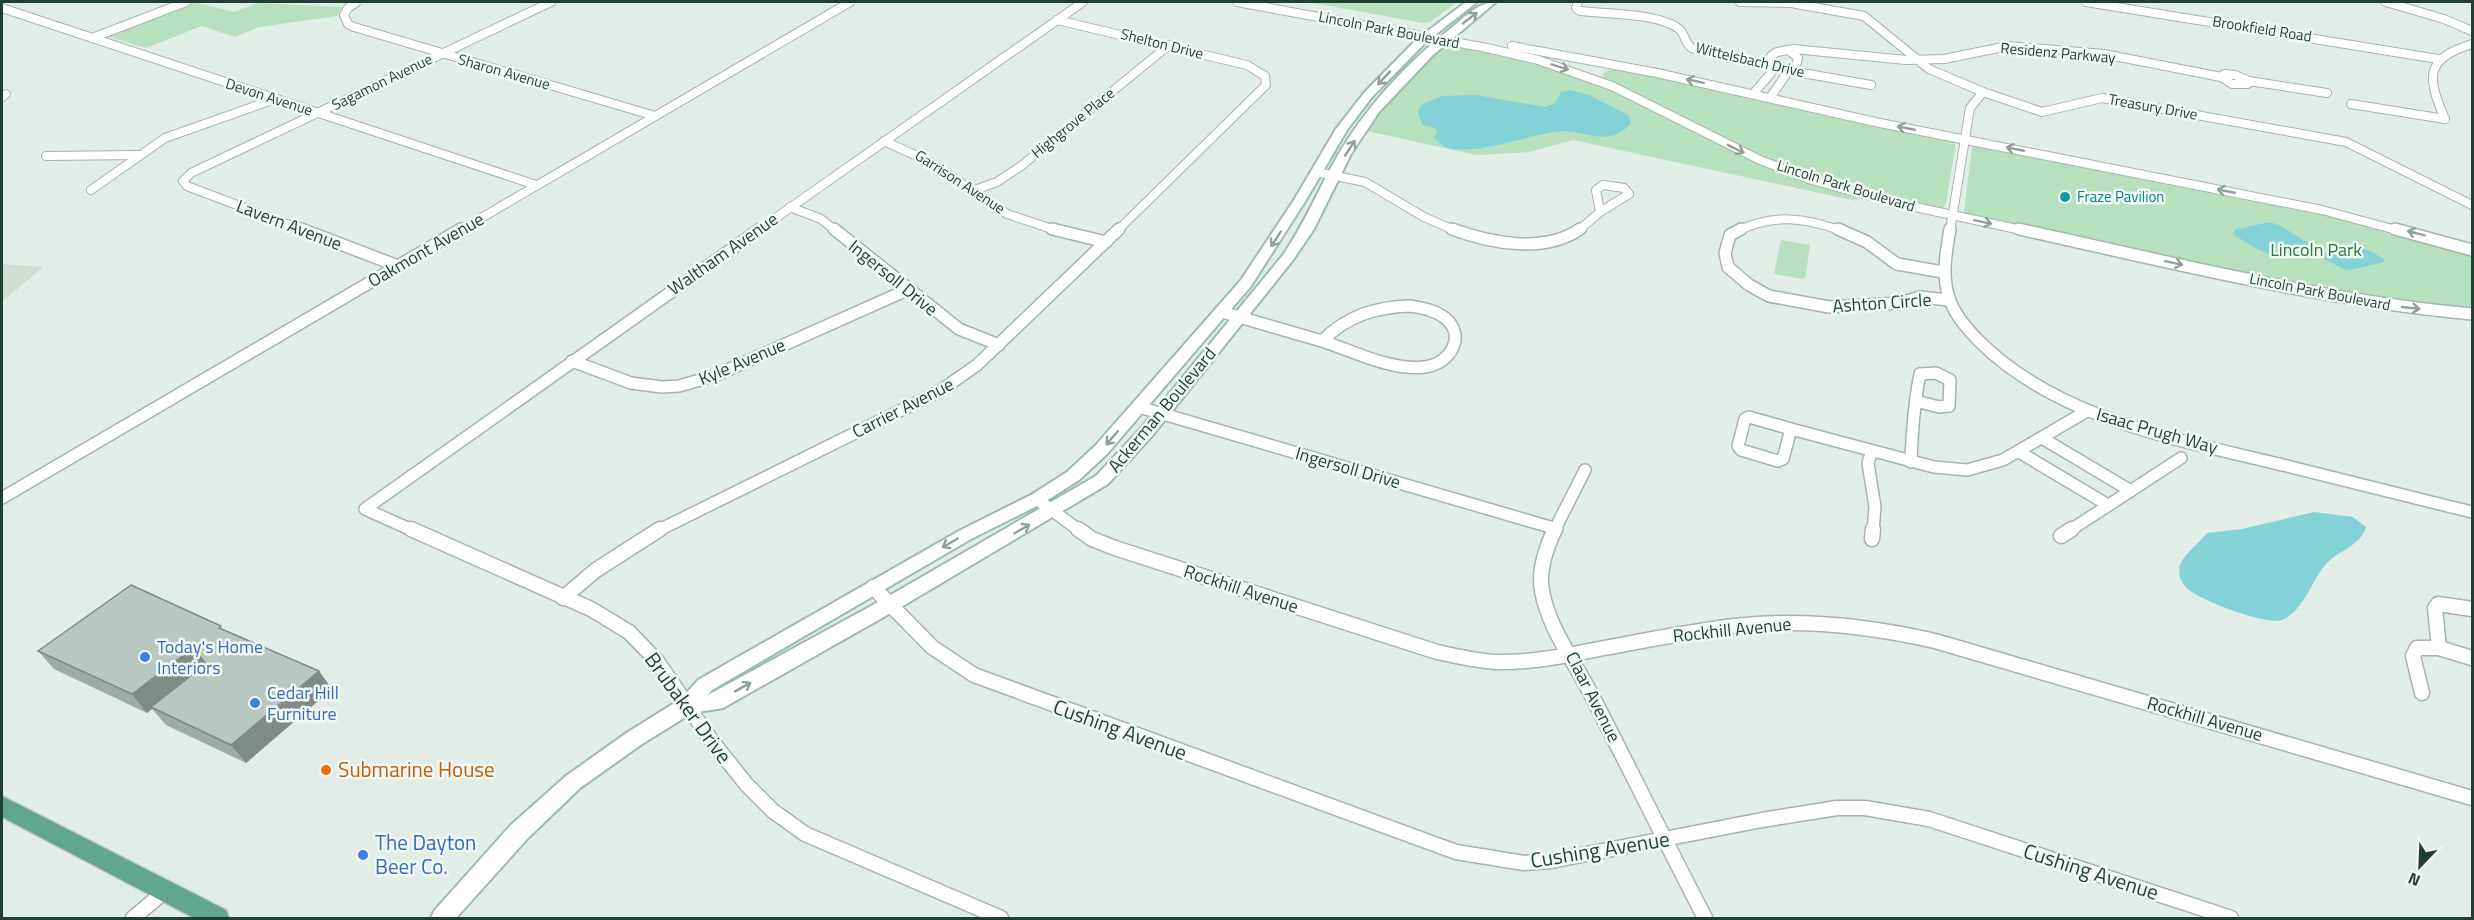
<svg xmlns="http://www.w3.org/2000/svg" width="2474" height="920" viewBox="0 0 2474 920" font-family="'Titillium Web',sans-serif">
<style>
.built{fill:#cfddd5}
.green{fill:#b7e0bf}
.water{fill:#83d2d8}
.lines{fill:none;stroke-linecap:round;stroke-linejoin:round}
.street-far2-casing{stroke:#a3b5ad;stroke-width:10}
.street-far1-casing{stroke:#a3b5ad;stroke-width:14}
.street-casing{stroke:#a3b5ad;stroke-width:17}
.secondary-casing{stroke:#9ebaae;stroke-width:4}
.primary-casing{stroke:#c0c9c6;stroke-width:3}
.street-far2{stroke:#fff;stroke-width:8}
.street-far1{stroke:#fff;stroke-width:11}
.street{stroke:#fff;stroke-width:14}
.secondary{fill:#fff;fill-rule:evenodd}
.primary{fill:#61a78f;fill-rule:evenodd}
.wall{fill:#9daca4}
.shaded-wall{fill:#7f8c86}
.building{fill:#b6c8bf;stroke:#7f8c86;stroke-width:1.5}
.oneway{stroke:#8f9f9a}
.culture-dot{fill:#0f9aa8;stroke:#f2f9f5;stroke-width:2}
.shop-dot{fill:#3f7fe0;stroke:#f2f9f5;stroke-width:2}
.food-dot{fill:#e8710a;stroke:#f2f9f5;stroke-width:2}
.labels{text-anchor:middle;stroke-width:5;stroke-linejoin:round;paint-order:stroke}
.far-street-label{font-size:15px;fill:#1f3f34;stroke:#f2f9f5}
.far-culture-label{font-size:15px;fill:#0d838f;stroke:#f2f9f5;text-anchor:start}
.street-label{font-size:18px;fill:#1f3f34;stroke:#f2f9f5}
.park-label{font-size:18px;fill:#257a3f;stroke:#f2f9f5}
.shop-label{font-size:18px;fill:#366cbe;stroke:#f2f9f5;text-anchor:start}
.near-street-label{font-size:21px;fill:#1f3f34;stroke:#f2f9f5}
.near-food-label{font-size:21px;fill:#c56008;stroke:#f2f9f5;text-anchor:start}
.near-shop-label{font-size:21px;fill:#366cbe;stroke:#f2f9f5;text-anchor:start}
</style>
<rect width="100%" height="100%" fill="#e1ede6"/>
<polygon class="built" points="2,264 43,267 2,302"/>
<g class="green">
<polygon points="194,2 234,12 258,3 342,7 337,16 259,27 235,37 202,26 146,48 106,36"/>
<polygon points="1308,2 1457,2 1430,22 1423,23"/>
<polygon points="1448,45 1460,45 1553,67 1625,94 1698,133 1858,197 1857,201 1573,140 1529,152 1476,155 1367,131 1397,91 1441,47"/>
<polygon points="1615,68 1951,140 1955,142 1955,148 1946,203 1943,209 1937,209 1884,197 1769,160 1606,80 1603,76 1604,72"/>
<polygon points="1977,145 2326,213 2472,253 2472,310 2361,298 1967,215 1964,212 1972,148"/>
<polygon points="1781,240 1810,245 1805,279 1774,274"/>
</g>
<g class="water">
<path d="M1570,90L1589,95L1628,115L1631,123C1607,151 1583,127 1554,132C1527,136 1469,157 1445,147C1442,146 1438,141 1434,138L1437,132L1435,128L1422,125L1418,112L1421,105L1442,96L1476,95L1545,107L1555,103L1561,92Z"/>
<path d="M2269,222L2279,225L2327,254C2356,247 2357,243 2384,259V262L2351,270L2343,269L2295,244L2275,248L2286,255C2266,258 2250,244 2234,235V230Z"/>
<path d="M2314,512L2353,517L2366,527C2360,546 2341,549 2327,563C2311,580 2305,610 2282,620C2268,626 2194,599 2185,586C2180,581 2178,572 2180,565C2184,554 2200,542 2207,533L2242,529Z"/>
</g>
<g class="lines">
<g class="street-far2-casing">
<g id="street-far2">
<polyline points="357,2 348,8 344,15 348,24 354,27 655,116"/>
<polyline points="1237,2 1487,48 1538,60 1612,86 1760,160 1812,180 1892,202 2026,231"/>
<path d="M1578,2L1576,8L1580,11C1606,14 1659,13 1679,29C1686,35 1684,43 1692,48L1785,70L1871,85"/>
<polyline points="1740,2 1791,3 1864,16 1929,69 1983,92 2042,112 2102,98 2346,142 2472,205"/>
<polyline points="2086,2 2438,59"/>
<polyline points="2386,2 2444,19 2472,31"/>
<polyline points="2,8 536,185"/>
<polyline points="1057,20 1247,65 1265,76 1266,85 1117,231"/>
<polyline points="92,38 186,2"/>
<polyline points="1512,46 1657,73 1875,122 2322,210 2400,231"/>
<polygon points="2224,74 2235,75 2249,81 2248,84 2232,84 2221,77"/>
<polyline points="2249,81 2327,93"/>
<polyline points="1753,94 1771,73 1771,56 1777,52 1793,49 1906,60 1944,59 2008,46 2104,54 2221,77"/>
<polyline points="2,97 6,94"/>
<polyline points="1770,98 1785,76 1785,70 1796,66 1798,58 1788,50"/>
<polyline points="2351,104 2445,119"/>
<path d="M2445,119C2427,77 2424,59 2472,44"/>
<polyline points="884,141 928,161 1007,214 1058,231"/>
<polyline points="46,156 139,155"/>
<polyline points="1316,172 1365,182 1424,217 1456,231"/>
<polygon points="1603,185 1624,188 1629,194 1600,212 1596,190"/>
<polyline points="91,190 165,138 275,99"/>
<polyline points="972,191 997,182 1021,166 1169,45"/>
<polyline points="790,207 821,219 836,231"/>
<polyline points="305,231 187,186 183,181 191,173 551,2"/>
<polyline points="459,231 850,2"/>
<polyline points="757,231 1083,2"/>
<polyline points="1578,231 1600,212"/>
<path d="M1738,231C1773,213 1806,218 1842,231"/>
<polyline points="1950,231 1970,108 1983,92"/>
</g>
</g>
<g class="street-far1-casing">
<g id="street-far1">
<polyline points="301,229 398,266"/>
<polyline points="834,229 959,329 999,345"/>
<polyline points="1052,229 1106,242"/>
<path d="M1452,229C1490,243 1544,254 1580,229"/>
<polyline points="1741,229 1730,235 1725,253 1728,267 1749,285 1769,296 1829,307 1900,303 1920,297 1949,300"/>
<polyline points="1838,229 1867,242 1897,264 1943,272"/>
<path d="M1950,229C1946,254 1941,276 1950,301C1956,316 1968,330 1979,341C2059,421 2182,440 2287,466C2348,481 2410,497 2472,512"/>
<path d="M2019,229C2169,262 2319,300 2472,314"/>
<polyline points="2395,229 2472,250"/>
<path d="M1410,306C1422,308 1435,310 1445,318C1467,336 1450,364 1425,367C1391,371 1353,351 1322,341C1347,316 1375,307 1410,306Z"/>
<polyline points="1222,312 1322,341"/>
<polyline points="572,361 631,383 662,387 679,386 714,376 907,290"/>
<polyline points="1139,407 1557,529"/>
<polygon points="1749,417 1791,429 1783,459 1778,461 1741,450 1738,446 1745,419"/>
<polyline points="1791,429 1934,467 1967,470 2003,460 2087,411"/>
<polyline points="2042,438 2131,491"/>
<polyline points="1872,451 1868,463 1875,507 1873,531"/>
<polyline points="2019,452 2108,505"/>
<path d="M1911,462C1912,432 1914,403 1920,374L1936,373L1950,380L1949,406L1939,407L1916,401"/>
<polyline points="2,498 461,229"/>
<polyline points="1037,499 1080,531"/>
<polyline points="414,531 365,509 760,229"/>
<polyline points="657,531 940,391 977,365 1119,229"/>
<polyline points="1554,531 1585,470"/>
<polyline points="2069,531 2181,458"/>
</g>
</g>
<g class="street-casing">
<g id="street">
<polyline points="411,529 591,609 629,632 657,661 711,740 746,784 773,811 805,834 1001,918"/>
<path d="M1078,529L1092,539L1115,548L1437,652C1456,656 1476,661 1496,662C1532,663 1569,655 1604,648C1648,640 1691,631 1735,626C1803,618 1869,626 1935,641L2472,798"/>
<path d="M1555,529C1546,548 1538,570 1542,591C1549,630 1576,663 1593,698C1631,771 1667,845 1705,918"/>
<polyline points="2061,536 2072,529"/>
<polyline points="1872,539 1873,529"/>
<polyline points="873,587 932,647 974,675 1456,852 1524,863 1551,861 1762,820 1837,808 1865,808 1929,819 2231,918"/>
<polyline points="563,598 596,570 660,529"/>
<polyline points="2439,648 2435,608 2438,604 2472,609"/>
<polyline points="2422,693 2413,656 2417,648 2439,648 2472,658"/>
<polyline points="133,918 164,892"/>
</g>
</g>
<g class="secondary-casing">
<path id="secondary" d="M1466,2H1477L1425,43L1372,97L1347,130L1306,200L1251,286L1107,454L1079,480L1043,503L971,539L712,690L708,695L882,600L1096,476L1141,428L1283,255C1305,223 1319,188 1338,155C1367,106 1406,64 1450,29C1464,18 1478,2 1496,2L1433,55L1379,112L1351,154L1314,229L1293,260L1152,436L1108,484L896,610L723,708L692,713L642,744L580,788L527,839L456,918H431L434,911L511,825L566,776L628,732L681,699L698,680L959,531L1031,495L1067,472L1095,446L1241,280L1294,200L1336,129L1364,93L1417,39Z"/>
</g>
<g class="primary-casing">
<polygon id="primary" points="2,796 226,910 229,918 194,918 2,817"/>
</g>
<use href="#street-far2" class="street-far2"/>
<use href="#street-far1" class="street-far1"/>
<use href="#street" class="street"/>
<use href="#secondary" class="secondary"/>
<use href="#primary" class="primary"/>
</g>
<polygon class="wall" points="223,629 332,689 246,763 166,725 152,709 147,713 54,669 38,651"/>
<g class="shaded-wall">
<polygon points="193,648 207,666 151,707 152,709 147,713 132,694"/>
<polygon points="319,671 332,689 246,763 231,745"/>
</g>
<polygon class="building" points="131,585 221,626 219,628 319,671 231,745 151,707 206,664 193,648 132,694 38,651"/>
<defs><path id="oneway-shaft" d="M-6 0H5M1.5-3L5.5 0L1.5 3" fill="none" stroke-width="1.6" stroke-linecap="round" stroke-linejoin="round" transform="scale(1.5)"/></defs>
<g class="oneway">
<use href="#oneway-shaft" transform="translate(1470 18) rotate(-37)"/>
<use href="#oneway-shaft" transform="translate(1560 67) rotate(17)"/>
<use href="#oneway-shaft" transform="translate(1384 78) rotate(133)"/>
<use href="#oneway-shaft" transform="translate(1695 81) rotate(-168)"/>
<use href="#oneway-shaft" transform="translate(1906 128) rotate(-169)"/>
<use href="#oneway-shaft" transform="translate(1350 148) rotate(-57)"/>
<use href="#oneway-shaft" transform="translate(1736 149) rotate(26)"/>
<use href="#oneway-shaft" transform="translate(2015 149) rotate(-169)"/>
<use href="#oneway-shaft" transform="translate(2226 191) rotate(-169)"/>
<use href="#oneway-shaft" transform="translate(1983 222) rotate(12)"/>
<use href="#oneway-shaft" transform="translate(2416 233) rotate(-165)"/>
<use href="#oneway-shaft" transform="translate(1276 239) rotate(123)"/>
<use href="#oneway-shaft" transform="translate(2174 263) rotate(12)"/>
<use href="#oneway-shaft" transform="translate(2411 308) rotate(6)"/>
<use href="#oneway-shaft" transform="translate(1112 438) rotate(131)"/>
<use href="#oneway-shaft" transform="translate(1022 529) rotate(-30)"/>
<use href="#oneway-shaft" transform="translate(950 543) rotate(150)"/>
<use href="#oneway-shaft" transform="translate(743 687) rotate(-29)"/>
</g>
<circle class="culture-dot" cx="2065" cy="197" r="6"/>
<g class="shop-dot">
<circle cx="145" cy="657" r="6"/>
<circle cx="255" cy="703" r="6"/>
<circle cx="363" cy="855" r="6"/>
</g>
<circle class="food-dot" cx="326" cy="770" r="6"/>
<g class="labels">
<g class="far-street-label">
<text transform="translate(2262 29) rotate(9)" y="5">Brookfield Road</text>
<text transform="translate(1389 30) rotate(11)" y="5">Lincoln Park Boulevard</text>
<text transform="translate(1162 44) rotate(14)" y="5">Shelton Drive</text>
<text transform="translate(2058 53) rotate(5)" y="5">Residenz Parkway</text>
<text transform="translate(1750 60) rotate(13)" y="5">Wittelsbach Drive</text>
<text transform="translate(504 72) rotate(16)" y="5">Sharon Avenue</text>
<text transform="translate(382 82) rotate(-26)" y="5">Sagamon Avenue</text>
<text transform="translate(269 97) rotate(18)" y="5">Devon Avenue</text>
<text transform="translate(2153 107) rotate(10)" y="5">Treasury Drive</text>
<text transform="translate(1073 123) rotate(-39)" y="5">Highgrove Place</text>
<text transform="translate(960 182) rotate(33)" y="5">Garrison Avenue</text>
<text transform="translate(1846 186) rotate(17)" y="5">Lincoln Park Boulevard</text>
<text transform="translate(2320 292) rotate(11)" y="5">Lincoln Park Boulevard</text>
</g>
<g class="far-culture-label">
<text x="2077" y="202">Fraze Pavilion</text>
</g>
<g class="street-label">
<text transform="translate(289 225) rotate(21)" y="6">Lavern Avenue</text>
<text transform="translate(426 250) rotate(-30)" y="6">Oakmont Avenue</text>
<text transform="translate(723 254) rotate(-35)" y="6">Waltham Avenue</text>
<text transform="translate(893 278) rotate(39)" y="6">Ingersoll Drive</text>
<text transform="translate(1882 303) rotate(-4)" y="6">Ashton Circle</text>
<text transform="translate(742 362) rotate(-23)" y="6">Kyle Avenue</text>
<text transform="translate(903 408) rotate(-27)" y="6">Carrier Avenue</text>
<text transform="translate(1162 410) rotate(-50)" y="6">Ackerman Boulevard</text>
<text transform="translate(2157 431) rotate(16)" y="6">Isaac Prugh Way</text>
<text transform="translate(1348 468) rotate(16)" y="6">Ingersoll Drive</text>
<text transform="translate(1241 589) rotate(18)" y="6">Rockhill Avenue</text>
<text transform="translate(1732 630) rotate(-6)" y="6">Rockhill Avenue</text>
<text transform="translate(1593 697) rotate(63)" y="6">Claar Avenue</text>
<text transform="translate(2205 719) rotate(16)" y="6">Rockhill Avenue</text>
</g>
<g class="park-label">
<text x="2316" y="256">Lincoln Park</text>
</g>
<g class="shop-label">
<text x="157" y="653">Today's Home<tspan x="157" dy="21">Interiors</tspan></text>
<text x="267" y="699">Cedar Hill<tspan x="267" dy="21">Furniture</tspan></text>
</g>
<g class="near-street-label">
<text transform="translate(688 708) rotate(54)" y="7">Brubaker Drive</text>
<text transform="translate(1120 730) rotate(20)" y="7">Cushing Avenue</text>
<text transform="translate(1600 850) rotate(-9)" y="7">Cushing Avenue</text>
<text transform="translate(2091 872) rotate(18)" y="7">Cushing Avenue</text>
</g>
<g class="near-food-label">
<text x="338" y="777">Submarine House</text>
</g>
<g class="near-shop-label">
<text x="375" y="850">The Dayton<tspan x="375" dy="24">Beer Co.</tspan></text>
</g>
</g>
<rect width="2474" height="920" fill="none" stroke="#1f3f34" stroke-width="6"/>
<g transform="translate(2420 866) rotate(203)" stroke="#f2f9f5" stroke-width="4.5" paint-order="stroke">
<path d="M0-4.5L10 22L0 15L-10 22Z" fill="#1f3f34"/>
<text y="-9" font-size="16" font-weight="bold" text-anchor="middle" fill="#1f3f34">N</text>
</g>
</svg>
